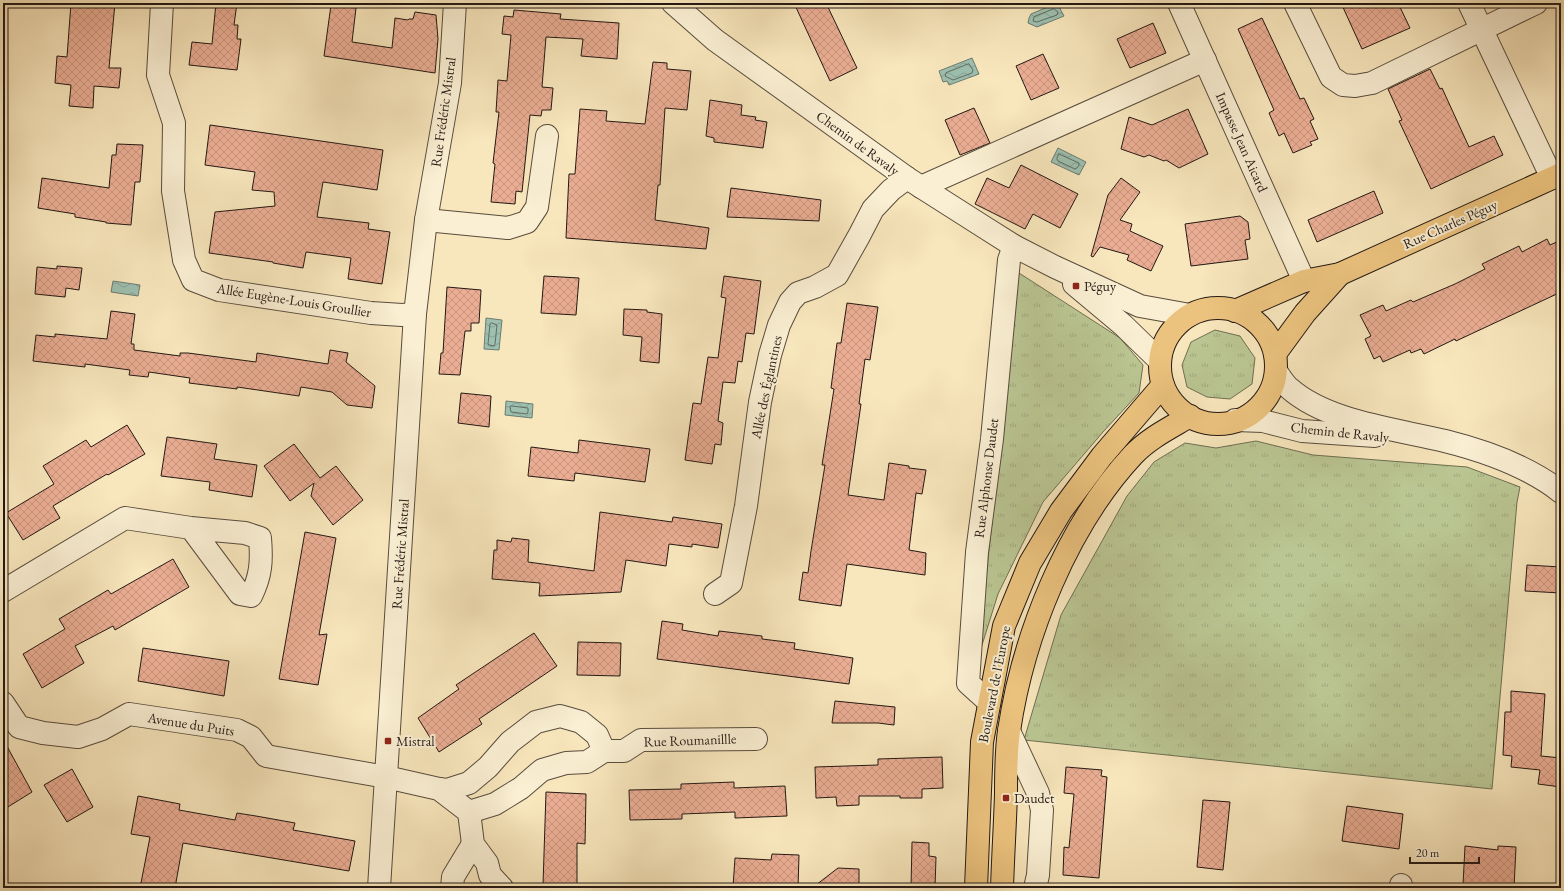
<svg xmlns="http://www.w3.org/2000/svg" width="1564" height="891" viewBox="0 0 1564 891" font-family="'EB Garamond',serif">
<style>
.grass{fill:url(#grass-tufts);stroke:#6e6f53}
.water{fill:url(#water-waves);stroke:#6c7d71}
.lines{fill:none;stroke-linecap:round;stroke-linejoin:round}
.shore{stroke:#606c62;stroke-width:1}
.building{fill:url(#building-cross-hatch);stroke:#231813}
.minor-casing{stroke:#584c3d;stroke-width:24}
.major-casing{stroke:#231813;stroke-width:24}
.minor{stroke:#faefd3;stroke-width:22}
.major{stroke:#ecc37e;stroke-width:22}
.poi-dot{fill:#8f2418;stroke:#faefd3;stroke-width:1.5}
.labels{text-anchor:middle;stroke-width:4;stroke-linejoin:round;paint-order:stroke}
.street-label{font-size:14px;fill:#231813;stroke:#faefd3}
.poi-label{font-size:14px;fill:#231813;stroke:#faefd3;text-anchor:start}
</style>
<defs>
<pattern id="grass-tufts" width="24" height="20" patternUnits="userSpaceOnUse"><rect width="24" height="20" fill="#bac693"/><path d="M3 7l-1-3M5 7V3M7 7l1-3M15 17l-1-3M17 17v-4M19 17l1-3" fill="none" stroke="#a0a97e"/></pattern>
<pattern id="water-waves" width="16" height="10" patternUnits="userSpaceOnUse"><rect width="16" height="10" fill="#9dc0b0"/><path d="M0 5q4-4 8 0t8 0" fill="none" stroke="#87a496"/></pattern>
<pattern id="building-cross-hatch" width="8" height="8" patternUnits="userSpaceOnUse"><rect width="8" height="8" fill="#ebae94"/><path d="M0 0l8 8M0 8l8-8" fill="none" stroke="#c9957f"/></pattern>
</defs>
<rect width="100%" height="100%" fill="#f8e6bc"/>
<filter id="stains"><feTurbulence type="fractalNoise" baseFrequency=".005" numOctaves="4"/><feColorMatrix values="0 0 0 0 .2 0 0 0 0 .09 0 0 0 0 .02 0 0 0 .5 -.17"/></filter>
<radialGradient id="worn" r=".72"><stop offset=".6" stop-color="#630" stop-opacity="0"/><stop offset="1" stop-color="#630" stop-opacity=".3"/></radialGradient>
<g class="grass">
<polygon points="1019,273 1120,338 1143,365 1139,393 1103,432 1043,502 998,594 977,661"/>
<polygon points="1215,330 1240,336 1255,358 1252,384 1230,399 1207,397 1187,387 1182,365 1191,342"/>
<polygon points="1256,441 1313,455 1467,467 1520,487 1517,502 1492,789 1024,740 1061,615 1127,496 1154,462 1185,443 1216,448"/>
</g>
<g class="water">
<polygon points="1057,3 1064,16 1037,27 1028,23 1029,18 1031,14"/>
<polygon points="972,58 979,74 949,85 947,81 943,82 939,71"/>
<polygon points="1058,148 1086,162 1079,175 1051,162"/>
<polygon points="113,281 140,285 138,296 111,292"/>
<polygon points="486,318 502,320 499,350 484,349"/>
<polygon points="506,401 533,404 532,418 505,415"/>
</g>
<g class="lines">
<g class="shore">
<polygon points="1054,9 1058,12 1057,15 1037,22 1033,21 1034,17"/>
<polygon points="969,64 973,70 972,73 953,80 945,76 946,73"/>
<polygon points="1059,154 1079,163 1079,165 1077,168 1075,169 1058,161 1057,159"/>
<polygon points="492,323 497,325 495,344 494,346 489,345 488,344 490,324"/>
<polygon points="512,406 528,408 528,412 527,414 511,412 510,407"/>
</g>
</g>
<g class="building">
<polygon points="71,3 97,5 97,3 115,3 109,68 121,68 119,88 94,86 93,108 69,106 71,85 55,83 57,56 67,57"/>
<polygon points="216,3 237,3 234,25 238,25 237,39 241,39 237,70 189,65 192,42 212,44"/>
<polygon points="794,3 826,3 857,68 830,81"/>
<polygon points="1341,3 1398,3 1410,28 1362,49"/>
<polygon points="331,5 356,8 352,42 392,48 395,18 408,20 409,19 413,19 415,12 436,15 438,39 435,73 324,56"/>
<polygon points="514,10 561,14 560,19 619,23 617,59 581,56 583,39 546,37 542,87 553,88 551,110 542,110 541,116 530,115 522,192 516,191 515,204 491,202 495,164 493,163 499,112 496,112 498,80 507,81 511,35 502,34 504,16 513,17"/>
<polygon points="1262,18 1300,99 1304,98 1314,119 1310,121 1318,139 1310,142 1312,145 1293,153 1284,133 1279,136 1269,113 1274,110 1238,29"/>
<polygon points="1153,23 1166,53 1130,68 1117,39"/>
<polygon points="1043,54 1059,88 1031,100 1016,66"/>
<polygon points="653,62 667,63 667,69 691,71 687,110 665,108 660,185 658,185 655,220 709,228 706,249 566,238 569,174 575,174 580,109 607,111 606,121 645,124"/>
<polygon points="1430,69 1440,89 1442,88 1469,147 1494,136 1503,155 1431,189 1399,121 1402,120 1388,89"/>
<polygon points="710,100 742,105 741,115 756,117 755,120 767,122 763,148 714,142 714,138 706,136"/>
<polygon points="974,108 990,143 960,155 945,120"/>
<polygon points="1188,109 1208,154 1179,168 1166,160 1164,161 1149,155 1144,157 1121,149 1129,117 1152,125"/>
<polygon points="210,125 383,150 377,190 323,182 317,217 369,223 368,229 390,232 382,284 348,279 351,258 306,252 303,268 273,263 273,262 209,253 215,212 275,206 274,192 252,190 255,172 205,165"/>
<polygon points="117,144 143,145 140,182 135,182 131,225 106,223 106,222 75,217 75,214 38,208 42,178 109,188 112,155 116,155"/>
<polygon points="1021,165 1078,194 1060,228 1033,214 1025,229 975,204 987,178 1009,188"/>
<polygon points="1121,178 1140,192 1120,220 1132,224 1130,231 1163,246 1151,271 1127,260 1129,255 1100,247 1093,257 1091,256 1108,195"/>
<polygon points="731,188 821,200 819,221 727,217"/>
<polygon points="1374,191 1383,213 1317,242 1308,220"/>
<polygon points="1240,216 1248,222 1250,239 1245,240 1248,259 1191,266 1185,224"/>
<polygon points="1547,239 1550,245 1561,240 1561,292 1456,341 1455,339 1424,354 1421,349 1411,353 1410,350 1383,362 1380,356 1374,359 1365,339 1371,336 1360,315 1383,305 1386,311 1411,300 1413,302 1455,284 1485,269 1482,264 1519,246 1522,252"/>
<polygon points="57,266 82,268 79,290 66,288 65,297 35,294 37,267 57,269"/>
<polygon points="544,276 579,278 576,315 541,313"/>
<polygon points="724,276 761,281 754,334 746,333 742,362 738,361 735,383 723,382 718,421 723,423 721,445 715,444 712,464 685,460 693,403 701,404 708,357 718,358 726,298 721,297"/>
<polygon points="447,287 481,290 479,323 471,323 471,331 465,331 460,375 439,374 441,353 443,353"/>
<polygon points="847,303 878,307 870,360 865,359 859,404 861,404 848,495 884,500 889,463 909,466 909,468 926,470 922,494 916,493 909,550 926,553 925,575 847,564 841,606 799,600 803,572 808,573 811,551 825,465 822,465 834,389 831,388 837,343 841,343"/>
<polygon points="624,309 647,310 647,312 662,314 659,363 640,361 642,337 623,335"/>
<polygon points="111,311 135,314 131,344 134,344 134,350 180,356 180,353 188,353 256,362 257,353 328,364 330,350 348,353 346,362 375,386 372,408 347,405 332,392 301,387 299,396 237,387 237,389 189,383 190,378 149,372 148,377 129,375 130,370 85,364 85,367 33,361 36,335 55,337 55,334 107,339"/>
<polygon points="461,393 491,396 489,427 458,423"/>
<polygon points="127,425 145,454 108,475 107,474 53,506 60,518 23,540 6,513 54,484 43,466 86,440 91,447"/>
<polygon points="167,437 217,444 214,459 257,465 252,497 209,490 210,482 161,476"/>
<polygon points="579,440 650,449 645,482 575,473 574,481 528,476 531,447 578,453"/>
<polygon points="294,444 320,478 336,466 363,500 333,525 311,496 314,483 290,501 264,466"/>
<polygon points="600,512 672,522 673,517 722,524 718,548 692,544 692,547 669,544 666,566 626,560 621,592 539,596 540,583 492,579 494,550 497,550 497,540 511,542 512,538 529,540 528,562 594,571"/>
<polygon points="305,532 336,538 319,635 327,634 318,685 279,679"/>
<polygon points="173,559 189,587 115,630 113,626 75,646 84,663 42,688 23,654 65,629 59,619 108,590 111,594"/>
<polygon points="1527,565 1561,567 1561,593 1525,591"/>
<polygon points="662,621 683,624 682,630 718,636 719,631 762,636 762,639 795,643 794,649 853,658 849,684 657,659"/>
<polygon points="534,633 557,666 479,719 482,724 439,752 418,718 459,689 456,685"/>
<polygon points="578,642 621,643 620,676 577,675"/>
<polygon points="143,648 229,661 224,696 138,681"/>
<polygon points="1511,691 1545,694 1541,756 1561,758 1561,787 1538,784 1540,770 1511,767 1512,756 1503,755 1505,712 1511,712"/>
<polygon points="835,701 895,707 894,725 878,723 832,723"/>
<polygon points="3,739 32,792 3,810"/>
<polygon points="942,757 943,788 922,789 922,798 900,798 900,796 859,796 859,805 837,806 836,797 816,798 815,767 878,765 878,759"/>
<polygon points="1066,767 1102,770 1101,776 1107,777 1099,878 1063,875 1064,847 1069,848 1074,794 1064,793"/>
<polygon points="72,769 93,807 67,822 44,785"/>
<polygon points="734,782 734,788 785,786 787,816 735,818 735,812 682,814 682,819 630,820 629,790 681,789 681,784"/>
<polygon points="546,792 586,794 585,844 577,843 577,886 543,885"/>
<polygon points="138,796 180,804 179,810 235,820 237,813 256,816 295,823 293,830 355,841 349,871 183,843 175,888 140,888 150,837 131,834"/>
<polygon points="1203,800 1230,802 1223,870 1197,867"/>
<polygon points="1347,806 1403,814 1399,849 1342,841"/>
<polygon points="912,842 929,843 929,856 936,857 935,888 911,888"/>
<polygon points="1465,846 1498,850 1498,846 1516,847 1514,888 1463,885"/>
<polygon points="772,854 799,855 798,888 733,887 735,858 771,860"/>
<polygon points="838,868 859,869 859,888 812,888"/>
</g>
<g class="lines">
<g class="minor-casing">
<g id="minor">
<polyline points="162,3 158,75 174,123 173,191 184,260 193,280 219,290 371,313 402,315 415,314"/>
<polyline points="673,3 715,40 907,178 984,227 1014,246 1055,267 1140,306 1190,315"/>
<polyline points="1179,3 1304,281"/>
<polyline points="1295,3 1331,77 1343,85 1355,86 1372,83 1536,3"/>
<polyline points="1469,3 1552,178"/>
<polyline points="921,187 1205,60"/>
<polyline points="426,220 508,228 527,222 537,207 547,136"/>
<polyline points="1074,284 1123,325 1160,361"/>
<path d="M1276,371C1280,377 1284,384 1289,388C1327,422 1396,429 1445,441C1485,451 1528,466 1561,492"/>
<polyline points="1235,420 1263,421 1302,431 1375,436"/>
<path d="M3,591L125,518L191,528L245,533L260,538C262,561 261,576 251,596L240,594L191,528"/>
<polyline points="715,594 731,583 746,506 760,402 770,355 779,325 790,302 798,293 815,287 837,275 859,236 873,209 891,190 907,178"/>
<polyline points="989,702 968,683 977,552 992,439 1009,260 1014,246"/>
<polyline points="3,703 19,727 43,733 78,737 102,729 129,714 237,730 251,737 266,756 386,777 439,789 469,812 473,844 487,863 490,875 502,888"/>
<polyline points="1009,731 1038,793 1042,810 1038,875 1035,888"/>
<polyline points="604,751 624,751 641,740 756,739"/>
<polyline points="439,789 447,790 469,783 488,767 510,742 536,722 560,716 581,722 597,735 604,751 587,762 566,763 542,770 521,788 495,804 469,812"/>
<polyline points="1401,885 1401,888"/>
<polyline points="379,888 415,314 426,220 450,83 455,3"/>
<polyline points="452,888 453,877 473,844"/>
</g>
</g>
<g class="major-casing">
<g id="major">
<circle cx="1218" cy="366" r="58"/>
<polyline points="1235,311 1304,281 1340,274 1561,174"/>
<polyline points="1275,354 1305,313 1340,274"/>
<polyline points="976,888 982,742 1004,626 1030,563 1061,511 1102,456 1163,385"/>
<path d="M1002,888C1003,857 1005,825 1006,794C1006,773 1006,751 1009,731C1023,636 1067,526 1133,455C1149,438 1170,428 1190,416"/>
</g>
</g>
<use href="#minor" class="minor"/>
<use href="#major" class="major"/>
</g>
<g class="poi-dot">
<rect x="1072" y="282" width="8" height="8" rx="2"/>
<rect x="384" y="737" width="8" height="8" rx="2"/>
<rect x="1002" y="794" width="8" height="8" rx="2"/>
</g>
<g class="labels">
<g class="street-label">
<text transform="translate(443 112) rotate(-82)" y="5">Rue Frédéric Mistral</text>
<text transform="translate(1242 142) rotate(66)" y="5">Impasse Jean Aicard</text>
<text transform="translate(858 143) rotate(36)" y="5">Chemin de Ravaly</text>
<text transform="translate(1450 224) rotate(-24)" y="5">Rue Charles Péguy</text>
<text transform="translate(294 300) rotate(9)" y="5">Allée Eugène-Louis Groullier</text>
<text transform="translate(766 387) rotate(-78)" y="5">Allée des Églantines</text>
<text transform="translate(1340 432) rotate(6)" y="5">Chemin de Ravaly</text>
<text transform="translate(986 478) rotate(-83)" y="5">Rue Alphonse Daudet</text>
<text transform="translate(400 554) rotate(-86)" y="5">Rue Frédéric Mistral</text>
<text transform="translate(994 684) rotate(-79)" y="5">Boulevard de l'Europe</text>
<text transform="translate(191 724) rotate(9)" y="5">Avenue du Puits</text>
<text transform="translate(690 740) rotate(-2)" y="5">Rue Roumanillle</text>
</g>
<g class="poi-label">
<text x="1084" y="291">Péguy</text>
<text x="396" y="746">Mistral</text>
<text x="1014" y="803">Daudet</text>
</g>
</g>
<rect width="1564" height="891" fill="none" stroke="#f8e6bc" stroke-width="16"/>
<rect x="4" y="4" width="1556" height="883" fill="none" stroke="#231813" stroke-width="2"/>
<rect x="8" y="8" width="1548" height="875" fill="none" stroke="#231813"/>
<path d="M1410 857v6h69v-6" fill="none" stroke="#231813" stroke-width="2"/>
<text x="1416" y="857" font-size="12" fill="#231813" stroke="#faefd3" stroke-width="3" paint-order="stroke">20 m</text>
<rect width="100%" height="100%" filter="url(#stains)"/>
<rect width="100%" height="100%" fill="url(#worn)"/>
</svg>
